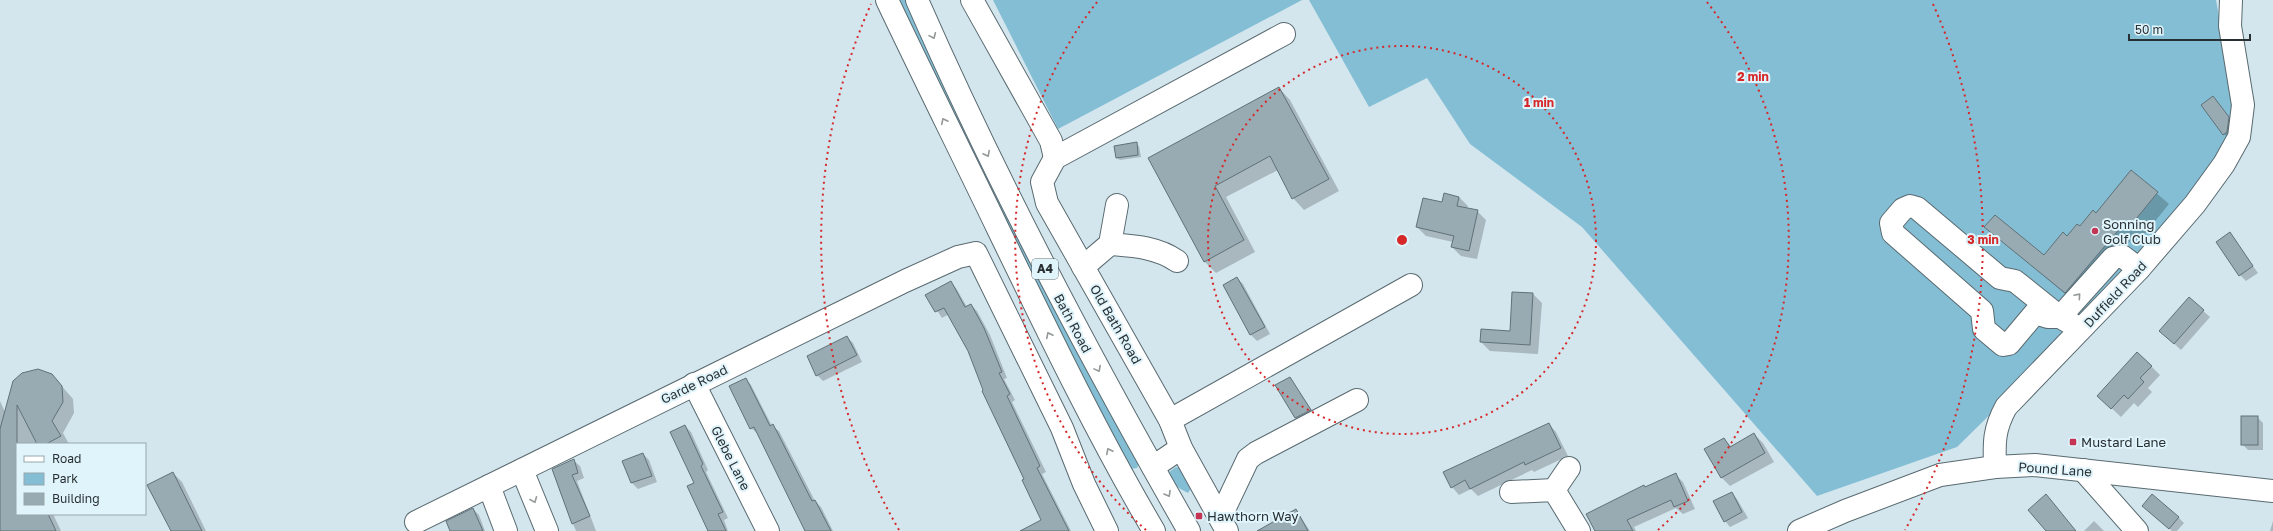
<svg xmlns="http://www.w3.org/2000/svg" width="2273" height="531" viewBox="0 0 2273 531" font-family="'Golos Text',sans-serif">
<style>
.green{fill:#84bed4}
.shadow{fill:#0003}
.building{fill:#99abb2;stroke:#607178}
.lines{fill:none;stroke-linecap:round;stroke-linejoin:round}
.minor-casing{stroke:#596a70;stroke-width:24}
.major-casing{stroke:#596a70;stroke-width:24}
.minor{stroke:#fff;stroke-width:22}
.major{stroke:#fff;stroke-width:22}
.oneway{stroke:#949899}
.ring{fill:none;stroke:#d62828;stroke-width:2;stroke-dasharray:2 4}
.poi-dot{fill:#c53553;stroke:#e0f4fb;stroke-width:1.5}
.labels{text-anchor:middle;stroke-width:4;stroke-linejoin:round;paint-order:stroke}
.shield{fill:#e0f4fb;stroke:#606b6f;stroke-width:1}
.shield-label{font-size:12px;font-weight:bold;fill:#293033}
.poi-label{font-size:13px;fill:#293033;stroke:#e0f4fb;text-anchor:start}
.street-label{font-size:13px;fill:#293033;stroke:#e0f4fb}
.centre{fill:#d62828;stroke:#e0f4fb;stroke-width:2}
.ring-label{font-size:12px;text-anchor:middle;font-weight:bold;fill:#d62828;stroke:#e0f4fb;stroke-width:4;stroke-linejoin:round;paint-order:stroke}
</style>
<rect width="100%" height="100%" fill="#d3e6ee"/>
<g class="green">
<polygon points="898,0 907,0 954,105 1054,309 1139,463 1137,468 1130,469 1024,264"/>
<polygon points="993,0 1302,0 1058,129"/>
<polygon points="1309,0 2216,0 2234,97 2230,144 2084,322 1957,447 1817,496 1582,227 1470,144 1427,78 1369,107"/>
<path d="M1176,467L1182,468L1192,487L1188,493C1177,488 1172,483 1169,472Z"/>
</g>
<g class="shadow">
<polygon points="1279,88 1290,100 1339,191 1304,210 1293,198 1278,170 1226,197 1255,252 1216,273 1205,262 1149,158"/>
<polygon points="2213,97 2234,124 2230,140 2224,134"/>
<polygon points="1136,144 1139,146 1141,157 1120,160 1117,158"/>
<polygon points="2131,171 2169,204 2139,241 2134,237 2077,304 1986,227 2045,256 2097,214"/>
<polygon points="1445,194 1459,197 1468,206 1467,209 1477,211 1486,220 1477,259 1461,256 1452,247 1453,242 1426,236 1417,227 1443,203"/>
<polygon points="2230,234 2258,273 2246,281 2240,275"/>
<polygon points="1237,278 1243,284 1270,334 1257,341 1251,335 1224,285"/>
<polygon points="951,282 956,288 967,307 971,305 977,311 990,335 1007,378 1004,379 1015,400 1012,402 1046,472 1042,474 1071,531 1038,531 1043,521 983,392 985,391 969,351 949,314 942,318 927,295"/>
<polygon points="1533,294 1542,303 1538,354 1490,351 1481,342 1511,332"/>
<polygon points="2189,298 2210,317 2181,350 2167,337"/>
<polygon points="847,337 853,343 862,362 823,381 817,375"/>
<polygon points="2151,366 2160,375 2148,388 2152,392 2138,407 2134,403 2121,417 2107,404"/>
<polygon points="52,375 73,399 74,413 63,433 69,444 17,444 17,514 53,514 61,531 0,531 0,401 5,412"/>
<polygon points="1290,378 1316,416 1302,424 1296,418 1277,385"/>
<polygon points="746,379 751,385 772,426 779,431 815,501 821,507 833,531 806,531 758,434 751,428"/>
<polygon points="2257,417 2263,423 2263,450 2248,450 2242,444"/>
<polygon points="1549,424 1556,432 1568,456 1534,472 1532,470 1478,496 1471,489 1459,495 1452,487 1445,473"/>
<polygon points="685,426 691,432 708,470 706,472 728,518 724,520 728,531 706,531 708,530 695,484"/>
<polygon points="1754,434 1763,443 1774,462 1730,486 1722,478 1724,439 1732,447"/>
<polygon points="643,454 649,460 657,482 638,489 632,483 624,462"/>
<polygon points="574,461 580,466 584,478 577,481 596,531 576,531 560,492 553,470"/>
<polygon points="173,473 182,482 206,531 172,531"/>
<polygon points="1675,474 1683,482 1695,509 1683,514 1676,508 1634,527 1636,531 1596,531 1645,488"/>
<polygon points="1732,493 1737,499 1748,518 1730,527 1725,521"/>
<polygon points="473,509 479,515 485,531 451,531"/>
<polygon points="1296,510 1310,531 1276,531"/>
<polygon points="2149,512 2178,517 2184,523 2177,531 2172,531"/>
<polygon points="2094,521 2104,531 2084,531"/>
<polygon points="2273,521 2273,531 2270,531"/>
</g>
<g class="building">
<polygon points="1279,87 1329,179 1292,199 1270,156 1215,186 1244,240 1204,262 1148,158"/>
<polygon points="2213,96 2229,117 2227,132 2223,135 2201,105"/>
<polygon points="1137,142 1138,155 1116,158 1114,146"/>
<polygon points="2131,170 2158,192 2127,230 2122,226 2065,293 1984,227 1995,215 2044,255 2063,232 2067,236 2077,224 2080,226 2093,210 2096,213"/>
<polygon points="1444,193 1459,197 1457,206 1478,210 1469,251 1451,247 1454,236 1416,227 1423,198 1442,202"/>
<polygon points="2230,232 2253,266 2239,276 2216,242"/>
<polygon points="1237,277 1265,327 1250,335 1223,285"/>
<polygon points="951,281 965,307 971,304 984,328 1002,372 999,373 1010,394 1007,396 1040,466 1037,468 1069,531 1020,531 1041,520 1022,480 1024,479 982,391 983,390 968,351 944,308 935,312 925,295"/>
<polygon points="1512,292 1533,293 1530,345 1480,342 1481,329 1510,331"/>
<polygon points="2189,297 2204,310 2174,344 2159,331"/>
<polygon points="847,336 857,355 816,376 807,356"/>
<polygon points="2137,352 2152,366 2140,378 2144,382 2128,399 2124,395 2111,409 2097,396"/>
<polygon points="38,369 52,374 62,386 63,402 52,421 61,436 46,444 37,444 17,405 17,514 48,514 56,531 0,531 0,429 13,381 22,373"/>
<polygon points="1290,377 1311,410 1295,418 1275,385"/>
<polygon points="746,378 770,426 773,424 812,501 815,500 831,531 805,531 754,427 750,429 729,386"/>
<rect x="2241" y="416" width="17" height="29"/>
<polygon points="1549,423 1561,448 1525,465 1524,462 1470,489 1465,480 1451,488 1443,472"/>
<polygon points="685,425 703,464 701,466 723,512 718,514 726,531 708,531 687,486 694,483 670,432"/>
<polygon points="1754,433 1765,453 1721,478 1704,449 1724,438 1730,447"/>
<polygon points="643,453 652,476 631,483 622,461"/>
<polygon points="574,459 578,473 572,475 590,516 572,524 552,469"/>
<polygon points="173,472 202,531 171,531 147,485"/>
<polygon points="1676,473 1688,501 1674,507 1671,500 1627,520 1633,531 1595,531 1586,514 1644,485 1645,487"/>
<polygon points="1732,492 1742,512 1724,522 1713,501"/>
<polygon points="2046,494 2076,531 2046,531 2028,510"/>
<polygon points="2152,494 2179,517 2169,529 2142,506"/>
<polygon points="473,508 483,531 450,531 446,521"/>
<polygon points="1296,509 1308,531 1257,531"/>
</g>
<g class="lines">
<g class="minor-casing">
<g id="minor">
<polyline points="972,0 1051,141 1055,158"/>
<polygon points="1910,206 1917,208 2000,278 2015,281 2060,317 2048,317 2035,313 2009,344 2003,345 1984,329 1982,311 1893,233 1891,223 1903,209"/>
<path d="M1110,244C1134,246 1157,247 1177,261"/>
<polyline points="1083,267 1110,244 1117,205"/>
<polyline points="2072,324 2060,317 2113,258 2122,256 2139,269"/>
<polyline points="694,384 768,531"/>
<polyline points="1170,420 1411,285"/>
<polyline points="1153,467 1181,448"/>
<path d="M1995,467C1994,442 1994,429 2006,407L2139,269L2195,204L2224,164L2239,137L2243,105L2230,26L2231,0"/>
<polyline points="522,470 547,531"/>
<polyline points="2083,470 2137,531"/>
<polyline points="489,486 506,531"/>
<polyline points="1554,490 1569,468"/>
<polyline points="1511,492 1554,490 1579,531"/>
<polyline points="1220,518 1248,459 1256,453 1357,400"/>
<polyline points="416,522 905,281 958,257 976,253 1062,428 1084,484 1107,531"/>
<polyline points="1227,531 1181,448 1170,420 1047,203 1042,182 1055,158 1284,34"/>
<polyline points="1799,531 1845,511 1940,475 1995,467 2035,465 2273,491"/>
</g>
</g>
<g class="major-casing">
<g id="major">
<path d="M887,0C924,78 962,154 999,231C1048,332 1097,434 1154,531"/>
<path d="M917,0C997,183 1090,358 1189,531"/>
</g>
</g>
<use href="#minor" class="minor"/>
<use href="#major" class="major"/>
</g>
<defs><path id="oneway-chevron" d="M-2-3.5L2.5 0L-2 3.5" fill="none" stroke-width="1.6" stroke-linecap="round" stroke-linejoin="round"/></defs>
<g class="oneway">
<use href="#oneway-chevron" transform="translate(933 36) rotate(66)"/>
<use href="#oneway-chevron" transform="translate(944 121) rotate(-116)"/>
<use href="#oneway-chevron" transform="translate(987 154) rotate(63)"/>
<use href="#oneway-chevron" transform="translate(2078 296) rotate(-49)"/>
<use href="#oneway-chevron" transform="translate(1049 335) rotate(-117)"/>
<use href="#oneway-chevron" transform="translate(1098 369) rotate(62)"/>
<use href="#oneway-chevron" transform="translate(1109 451) rotate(-117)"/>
<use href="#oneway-chevron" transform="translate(1168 494) rotate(60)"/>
<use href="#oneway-chevron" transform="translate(534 500) rotate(68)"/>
</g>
<g class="ring">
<circle cx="1402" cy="240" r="194"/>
<path d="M1146 530A387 387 0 0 1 1097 2M1707 2A387 387 0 0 1 1658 530"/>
<path d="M899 530A581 581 0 0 1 871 4M1933 4A581 581 0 0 1 1905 530"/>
</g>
<g class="poi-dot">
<circle cx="2095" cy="231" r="4"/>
<rect x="2069" y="438" width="8" height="8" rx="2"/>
<rect x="1195" y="512" width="8" height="8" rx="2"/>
</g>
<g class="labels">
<rect class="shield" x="1032" y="259" width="26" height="20" rx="3"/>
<g class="shield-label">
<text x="1045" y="273">A4</text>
</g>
<g class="poi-label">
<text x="2103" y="229">Sonning<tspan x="2103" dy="15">Golf Club</tspan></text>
<text x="2081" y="447">Mustard Lane</text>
<text x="1207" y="521">Hawthorn Way</text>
</g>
<g class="street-label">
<text transform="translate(2115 294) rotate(-47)" y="5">Duffield Road</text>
<text transform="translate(1073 323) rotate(62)" y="5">Bath Road</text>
<text transform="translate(1116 324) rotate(60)" y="5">Old Bath Road</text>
<text transform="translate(694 384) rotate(-26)" y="5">Garde Road</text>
<text transform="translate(731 458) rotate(63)" y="5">Glebe Lane</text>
<text transform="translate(2055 469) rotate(4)" y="5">Pound Lane</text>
</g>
</g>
<circle cx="1402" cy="240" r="6" class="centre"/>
<g class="ring-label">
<text x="1753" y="81">2 min</text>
<text x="1539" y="107">1 min</text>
<text x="1983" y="244">3 min</text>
</g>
<rect x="16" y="443" width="130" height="72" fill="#e0f4fb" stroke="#97a6ab"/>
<rect x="24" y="456" width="20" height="6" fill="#ffffff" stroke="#97a6ab"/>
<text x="52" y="463" font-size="12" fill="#293033">Road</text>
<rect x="24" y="473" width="20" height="12" fill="#84bed4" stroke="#97a6ab"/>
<text x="52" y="483" font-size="12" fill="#293033">Park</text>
<rect x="24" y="493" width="20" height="12" fill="#99abb2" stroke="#97a6ab"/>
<text x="52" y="503" font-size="12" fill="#293033">Building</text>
<path d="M2129 34v6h121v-6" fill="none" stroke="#293033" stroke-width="2"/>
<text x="2135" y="34" font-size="12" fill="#293033" stroke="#e0f4fb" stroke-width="3" paint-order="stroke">50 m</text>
</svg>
